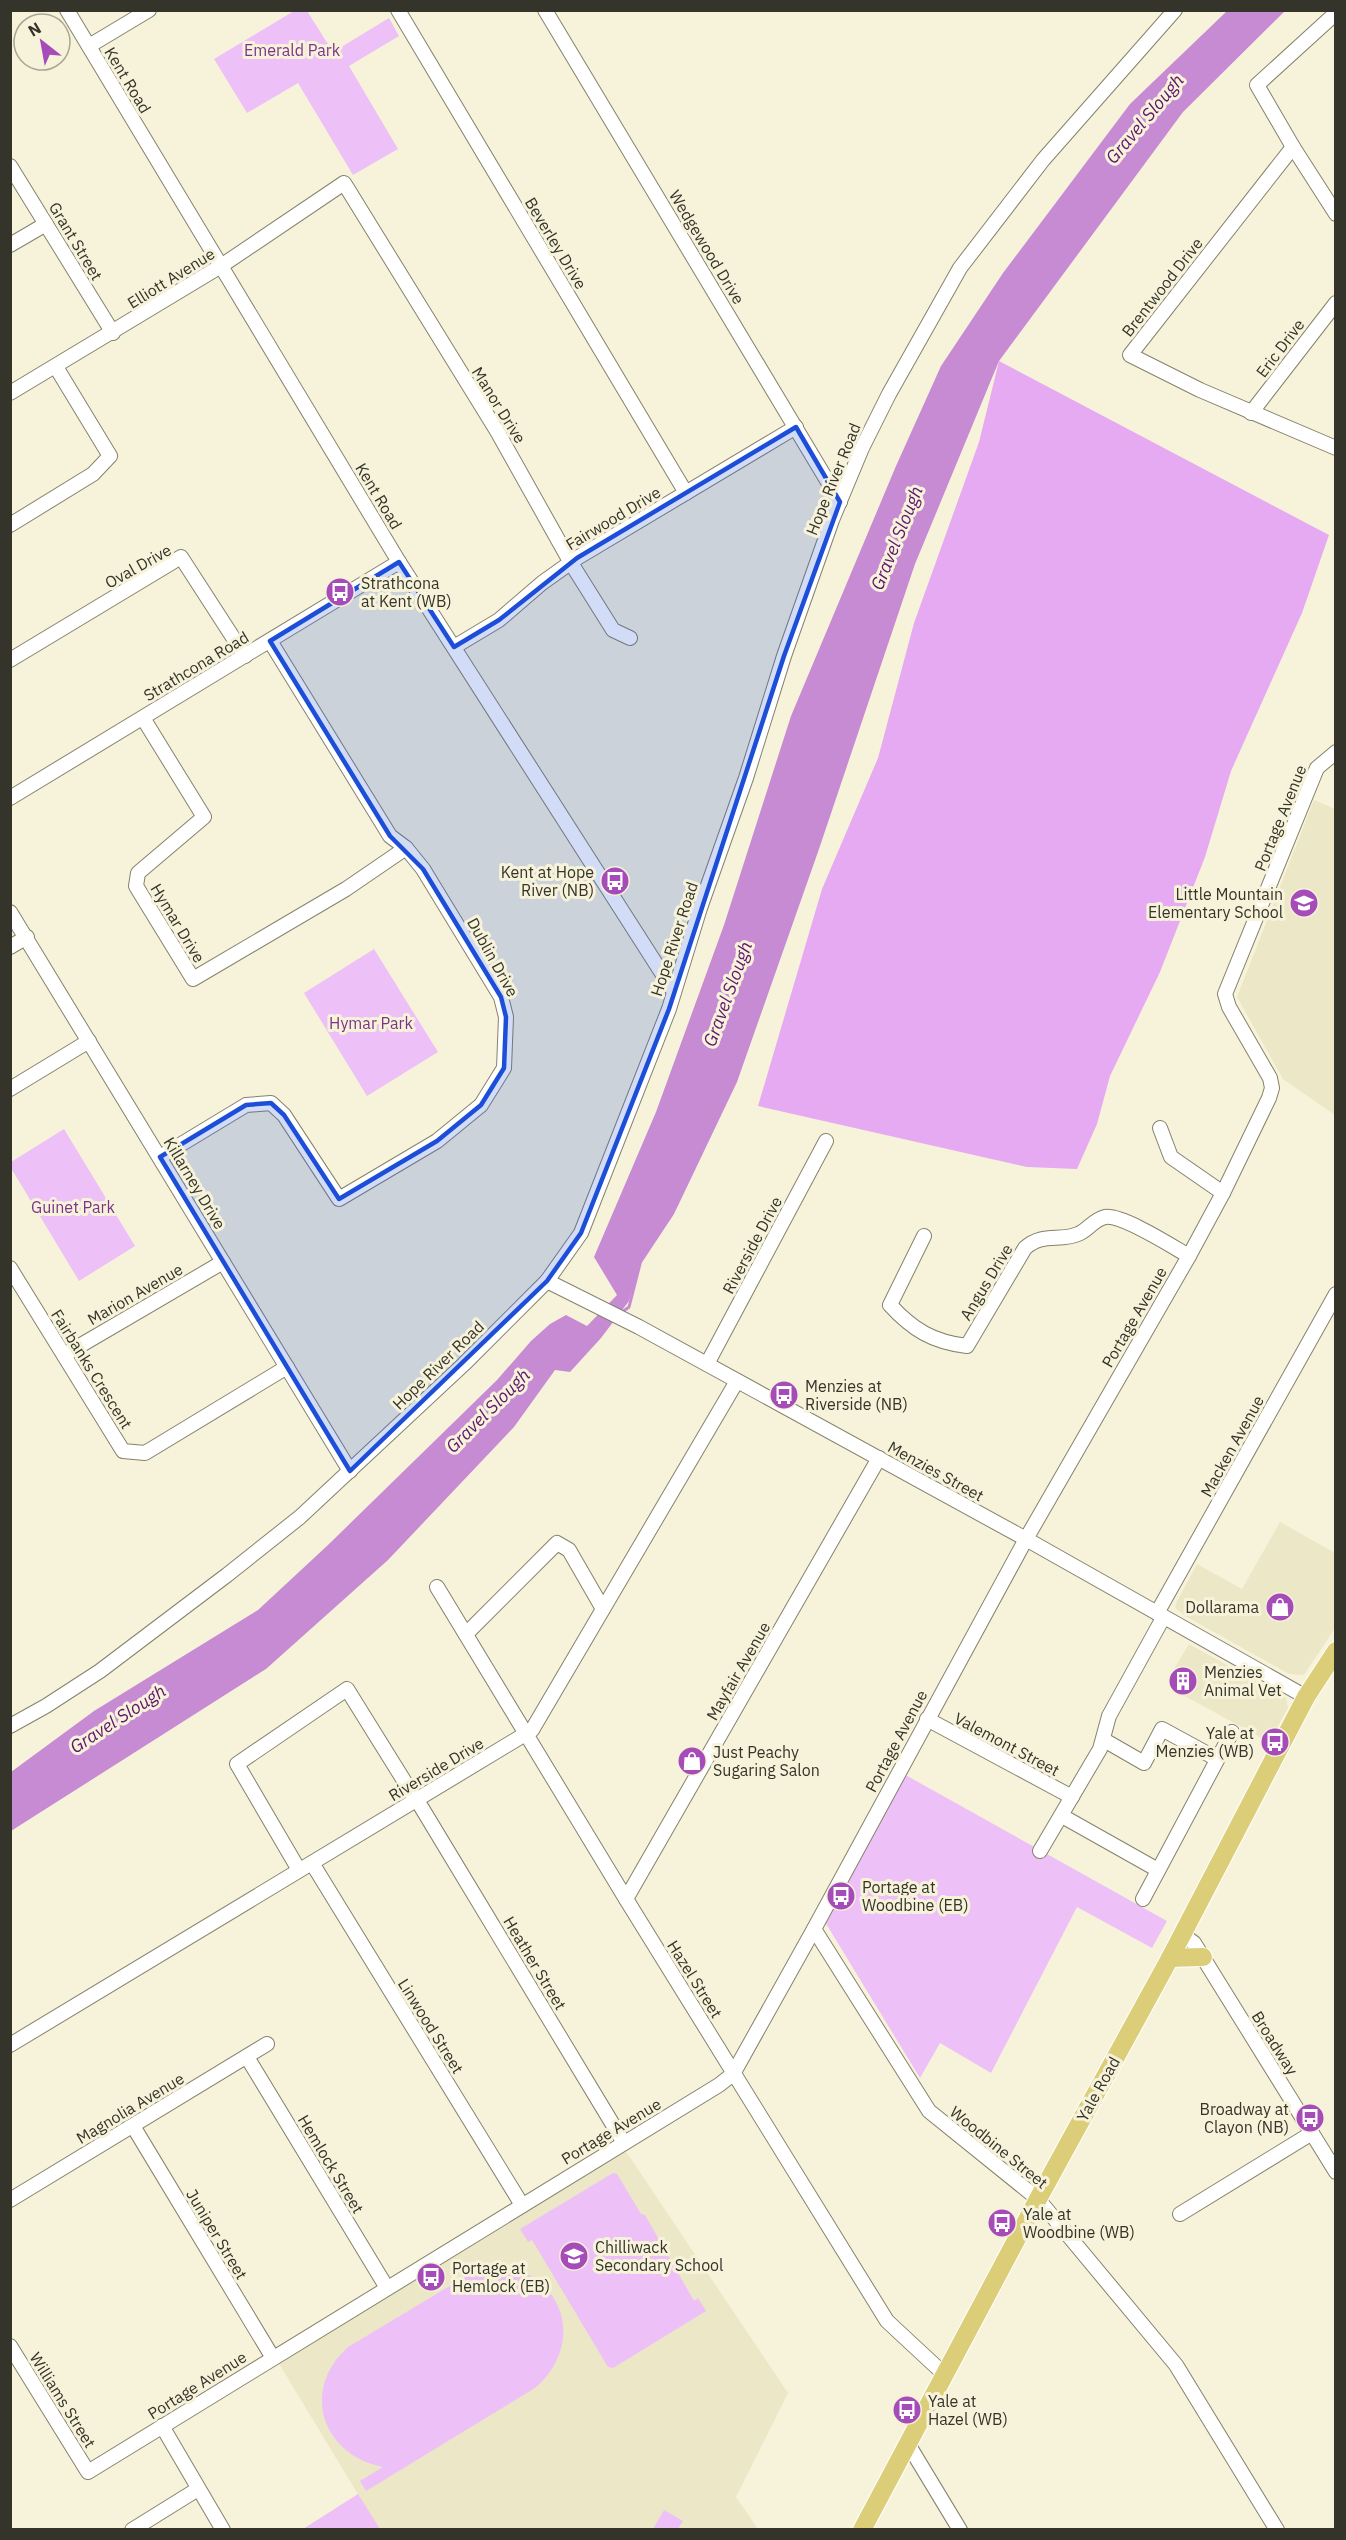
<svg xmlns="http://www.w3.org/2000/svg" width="1346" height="2540" viewBox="0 0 1346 2540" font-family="'IBM Plex Sans',sans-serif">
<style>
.built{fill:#ece7c7}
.green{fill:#edc1f7}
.forest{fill:#e6aaf3}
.water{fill:#c68bd3}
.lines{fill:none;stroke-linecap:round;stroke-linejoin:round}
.stream{stroke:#c68bd3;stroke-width:3}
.minor-casing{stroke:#85826c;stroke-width:16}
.major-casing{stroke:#fff;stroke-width:20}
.minor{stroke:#fff;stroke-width:14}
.major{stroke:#dcce79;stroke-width:18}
.marked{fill:#1d4ed8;fill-opacity:0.2;stroke:#1d4ed8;stroke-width:4.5;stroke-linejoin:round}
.labels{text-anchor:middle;stroke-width:6;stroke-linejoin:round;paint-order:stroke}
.park-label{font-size:16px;fill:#7b348a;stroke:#f7f3da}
.street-label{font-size:16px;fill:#35342a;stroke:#f7f3da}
.poi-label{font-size:16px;fill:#35342a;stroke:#f7f3da;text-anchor:start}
.water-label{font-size:18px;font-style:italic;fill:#5e156d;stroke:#f7f3da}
</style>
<rect width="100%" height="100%" fill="#f7f3da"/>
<g class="built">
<polygon points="1314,800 1335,809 1335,1115 1283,1079 1237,997"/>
<polygon points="1280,1522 1335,1553 1335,1628 1304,1675 1289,1674 1187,1617 1175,1608 1176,1603 1197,1564 1242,1589"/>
<polygon points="1189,1644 1286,1698 1288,1708 1269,1742 1170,1688 1176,1671 1174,1669"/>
<polygon points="625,2150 788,2393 736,2497 758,2529 379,2529 278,2362"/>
</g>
<g class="green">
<polygon points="294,11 307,11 333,52 389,18 399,36 349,66 398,149 353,175 298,83 247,113 214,59"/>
<polygon points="374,949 438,1052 367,1096 304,993"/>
<polygon points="64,1129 135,1246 79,1281 11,1168 11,1162"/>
<polygon points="902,1773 1167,1921 1152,1948 1077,1907 991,2073 940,2043 920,2078 825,1922"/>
<polygon points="613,2173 617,2174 641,2214 645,2215 694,2301 698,2298 706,2311 613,2368 608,2367 532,2240 528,2242 520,2229"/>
<path d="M505,2267C568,2279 583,2347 535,2388L366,2491L360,2481L383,2467C322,2455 300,2390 348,2347L468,2275L489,2268Z"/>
<polygon points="358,2494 380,2529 303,2529"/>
<polygon points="664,2510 683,2521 678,2529 653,2529"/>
</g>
<polygon class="forest" points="999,361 1329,535 1302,613 1231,771 1205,857 1160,972 1110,1076 1097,1124 1077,1169 1027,1167 758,1106 822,889 878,758 914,623 979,442"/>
<polygon class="water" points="1227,11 1285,11 1183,112 999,361 915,564 819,849 737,1082 674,1214 639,1267 629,1301 601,1338 570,1372 555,1370 514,1427 388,1560 266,1669 11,1831 11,1772 94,1711 258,1610 328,1545 497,1380 531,1341 550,1324 566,1315 587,1326 617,1295 594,1257 656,1112 724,925 791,716 896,466 941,366 1003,273 1130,104"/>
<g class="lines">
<polyline class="stream" points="622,1312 629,1307 640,1264"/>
<g class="minor-casing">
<g id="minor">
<polyline points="67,10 399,562 674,992"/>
<polyline points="398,10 686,493"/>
<polyline points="545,10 840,502"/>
<polyline points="1336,13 1257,85 1293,147 1336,214"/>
<polyline points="89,46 149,10"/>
<polyline points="1293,147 1130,355 1200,390 1336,448"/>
<polyline points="10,166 113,333"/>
<polyline points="10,245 46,224"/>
<polyline points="10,393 221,266 344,183 497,431 571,563 613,630 630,638"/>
<polyline points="1251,413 1336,303"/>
<polyline points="10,525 93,474 110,456 56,367"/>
<polyline points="454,647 499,620 542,583 577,558 796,427"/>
<polyline points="10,660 181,557 245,656"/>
<polyline points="143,718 204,817 138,873 136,886 193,979 346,889 406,848"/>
<polyline points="10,798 399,562"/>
<polyline points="10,912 350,1471"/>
<polyline points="10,947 27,937"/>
<polyline points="10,1089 89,1041"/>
<polyline points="1160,1128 1171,1157 1223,1193"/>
<polyline points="160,1157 246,1105 271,1103 284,1115 339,1199 437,1141 481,1105 504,1068 506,1017 501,997 423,869 406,848 390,836 270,641"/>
<path d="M924,1236L890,1305C913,1330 933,1342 967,1346L1025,1248C1043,1232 1059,1242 1078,1234C1088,1230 1093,1220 1105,1217C1122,1214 1173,1247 1189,1256"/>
<polyline points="10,1268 123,1451 145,1453 287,1367"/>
<polyline points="547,1281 639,1327 1026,1539 1306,1697"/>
<polyline points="64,1355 223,1262"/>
<polyline points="707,1364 826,1141"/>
<polyline points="437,1587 626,1899 887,2321 944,2374"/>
<polyline points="1157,1613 1336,1294"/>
<polyline points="466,1634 557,1543 569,1550 603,1609"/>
<polyline points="927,1719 1072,1797"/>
<polyline points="10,1726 46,1706 100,1671 227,1575 300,1517 464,1364 547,1281 581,1233 669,1009 700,908 746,778 784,656 832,520 862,448 889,394 960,268 1043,160 1175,10"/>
<polyline points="1104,1740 1144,1763 1162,1729 1217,1759"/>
<polyline points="417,1800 624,2143"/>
<polyline points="1062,1816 1158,1870"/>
<polyline points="1040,1851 1100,1749 1109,1716 1163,1618"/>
<polyline points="312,1863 522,2205"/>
<polyline points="299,1870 237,1764 347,1689 416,1800"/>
<polyline points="626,1899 879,1458"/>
<polyline points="1143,1899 1232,1732"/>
<polyline points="814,1929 929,2111 1038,2199 1176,2365 1277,2530"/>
<polyline points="1182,1934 1194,1943 1336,2172"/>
<polyline points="10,2045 532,1730 737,1381"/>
<polyline points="247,2057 387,2288"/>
<polyline points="133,2126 273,2358"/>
<polyline points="10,2200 267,2044"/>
<polyline points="1180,2214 1312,2133"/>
<polyline points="10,2346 88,2472 719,2085 733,2074 814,1929 1026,1539 1189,1256 1223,1193 1269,1098 1272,1088 1270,1078 1229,1007 1225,994 1317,768 1336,752"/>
<polyline points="162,2426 223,2530"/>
<polyline points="908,2444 960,2530"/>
<polyline points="132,2530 198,2489"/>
</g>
</g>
<g class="major-casing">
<g id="major">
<polyline points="1170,1958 1203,1957"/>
<polyline points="862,2530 1038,2199 1170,1958 1306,1697 1336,1651"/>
</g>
</g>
<use href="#minor" class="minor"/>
<use href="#major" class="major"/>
</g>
<path class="marked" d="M796,427L840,502L784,656L669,1009L581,1233L547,1281L350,1471L160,1157L246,1105L271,1103L284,1115L339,1199L437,1141L481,1105L504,1068L506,1017L501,997L423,869L390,836L270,641L399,562L454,647L499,620L577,558Z"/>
<defs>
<g id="bus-disc" transform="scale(1.5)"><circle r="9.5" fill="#a54cb9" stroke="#f7f3da"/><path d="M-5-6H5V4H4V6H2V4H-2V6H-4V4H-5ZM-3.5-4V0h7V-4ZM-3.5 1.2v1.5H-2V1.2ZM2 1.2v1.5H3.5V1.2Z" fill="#fff"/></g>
<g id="school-disc" transform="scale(1.5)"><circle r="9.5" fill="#a54cb9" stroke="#f7f3da"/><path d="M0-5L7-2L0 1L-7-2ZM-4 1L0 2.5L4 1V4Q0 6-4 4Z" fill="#fff"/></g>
<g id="shop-disc" transform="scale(1.5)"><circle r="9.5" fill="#a54cb9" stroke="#f7f3da"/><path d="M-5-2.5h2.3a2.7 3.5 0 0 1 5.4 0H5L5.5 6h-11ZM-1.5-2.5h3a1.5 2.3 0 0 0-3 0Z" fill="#fff"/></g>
<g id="building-disc" transform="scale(1.5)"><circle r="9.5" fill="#a54cb9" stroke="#f7f3da"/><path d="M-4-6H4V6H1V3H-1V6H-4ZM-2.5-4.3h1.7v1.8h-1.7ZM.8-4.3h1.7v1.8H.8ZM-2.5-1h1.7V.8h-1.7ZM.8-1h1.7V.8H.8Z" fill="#fff"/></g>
</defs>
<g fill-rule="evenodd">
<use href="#bus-disc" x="340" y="592"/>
<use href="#bus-disc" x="615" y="881"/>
<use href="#school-disc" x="1304" y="903"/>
<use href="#bus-disc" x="784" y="1395"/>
<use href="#shop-disc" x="1280" y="1607"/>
<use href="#building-disc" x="1183" y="1681"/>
<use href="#bus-disc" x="1275" y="1742"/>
<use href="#shop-disc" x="692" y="1761"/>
<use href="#bus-disc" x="841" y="1896"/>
<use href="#bus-disc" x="1310" y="2118"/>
<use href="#bus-disc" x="1002" y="2223"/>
<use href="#school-disc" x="574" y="2256"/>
<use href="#bus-disc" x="431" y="2277"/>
<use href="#bus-disc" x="907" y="2410"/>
</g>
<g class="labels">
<g class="park-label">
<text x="292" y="56">Emerald Park</text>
<text x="371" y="1029">Hymar Park</text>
<text x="73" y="1213">Guinet Park</text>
</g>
<g class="street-label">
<text transform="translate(128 80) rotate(59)" y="6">Kent Road</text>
<text transform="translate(76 241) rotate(59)" y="6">Grant Street</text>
<text transform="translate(556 243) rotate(59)" y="6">Beverley Drive</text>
<text transform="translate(707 247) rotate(59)" y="6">Wedgewood Drive</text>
<text transform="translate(171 278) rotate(-32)" y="6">Elliott Avenue</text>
<text transform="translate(1162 287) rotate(-52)" y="6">Brentwood Drive</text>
<text transform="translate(1280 348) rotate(-53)" y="6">Eric Drive</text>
<text transform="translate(499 405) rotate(58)" y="6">Manor Drive</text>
<text transform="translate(833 479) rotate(-68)" y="6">Hope River Road</text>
<text transform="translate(379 496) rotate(59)" y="6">Kent Road</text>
<text transform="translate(613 518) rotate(-31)" y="6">Fairwood Drive</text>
<text transform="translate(138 566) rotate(-29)" y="6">Oval Drive</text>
<text transform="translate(196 666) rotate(-31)" y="6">Strathcona Road</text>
<text transform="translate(1280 818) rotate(-68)" y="6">Portage Avenue</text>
<text transform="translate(178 923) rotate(59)" y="6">Hymar Drive</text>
<text transform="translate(674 939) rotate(-72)" y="6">Hope River Road</text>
<text transform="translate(493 957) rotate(61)" y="6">Dublin Drive</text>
<text transform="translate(195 1183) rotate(59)" y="6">Killarney Drive</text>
<text transform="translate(752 1245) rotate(-62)" y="6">Riverside Drive</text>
<text transform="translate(986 1282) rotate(-59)" y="6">Angus Drive</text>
<text transform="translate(135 1294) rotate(-30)" y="6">Marion Avenue</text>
<text transform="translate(1134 1317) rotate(-60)" y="6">Portage Avenue</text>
<text transform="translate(438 1365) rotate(-44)" y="6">Hope River Road</text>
<text transform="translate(92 1369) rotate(58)" y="6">Fairbanks Crescent</text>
<text transform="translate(1232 1446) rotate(-61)" y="6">Macken Avenue</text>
<text transform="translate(936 1471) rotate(29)" y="6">Menzies Street</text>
<text transform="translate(738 1671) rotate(-60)" y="6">Mayfair Avenue</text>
<text transform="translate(896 1741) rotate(-62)" y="6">Portage Avenue</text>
<text transform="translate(1007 1744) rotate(28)" y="6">Valemont Street</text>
<text transform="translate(436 1769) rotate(-31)" y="6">Riverside Drive</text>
<text transform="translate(535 1963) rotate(59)" y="6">Heather Street</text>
<text transform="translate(695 1979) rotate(58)" y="6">Hazel Street</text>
<text transform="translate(431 2026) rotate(58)" y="6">Linwood Street</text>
<text transform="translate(1275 2043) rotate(58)" y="6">Broadway</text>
<text transform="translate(1098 2089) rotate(-61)" y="6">Yale Road</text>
<text transform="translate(130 2108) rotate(-31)" y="6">Magnolia Avenue</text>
<text transform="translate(611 2131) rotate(-31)" y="6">Portage Avenue</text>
<text transform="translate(999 2147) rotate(39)" y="6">Woodbine Street</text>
<text transform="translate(331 2164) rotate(59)" y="6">Hemlock Street</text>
<text transform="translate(217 2234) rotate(59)" y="6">Juniper Street</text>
<text transform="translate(197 2385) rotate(-32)" y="6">Portage Avenue</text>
<text transform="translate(63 2400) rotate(58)" y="6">Williams Street</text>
</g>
<g class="poi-label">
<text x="361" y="589">Strathcona<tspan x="361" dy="18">at Kent (WB)</tspan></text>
<text x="594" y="878" text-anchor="end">Kent at Hope<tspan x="594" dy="18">River (NB)</tspan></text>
<text x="1283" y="900" text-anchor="end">Little Mountain<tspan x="1283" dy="18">Elementary School</tspan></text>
<text x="805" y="1392">Menzies at<tspan x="805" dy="18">Riverside (NB)</tspan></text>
<text x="1259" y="1613" text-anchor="end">Dollarama</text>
<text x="1204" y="1678">Menzies<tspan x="1204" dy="18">Animal Vet</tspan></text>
<text x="1254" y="1739" text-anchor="end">Yale at<tspan x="1254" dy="18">Menzies (WB)</tspan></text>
<text x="713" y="1758">Just Peachy<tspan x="713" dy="18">Sugaring Salon</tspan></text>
<text x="862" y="1893">Portage at<tspan x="862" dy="18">Woodbine (EB)</tspan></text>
<text x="1289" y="2115" text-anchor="end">Broadway at<tspan x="1289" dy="18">Clayon (NB)</tspan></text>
<text x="1023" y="2220">Yale at<tspan x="1023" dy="18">Woodbine (WB)</tspan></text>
<text x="595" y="2253">Chilliwack<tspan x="595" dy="18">Secondary School</tspan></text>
<text x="452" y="2274">Portage at<tspan x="452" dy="18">Hemlock (EB)</tspan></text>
<text x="928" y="2407">Yale at<tspan x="928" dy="18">Hazel (WB)</tspan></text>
</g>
<g class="water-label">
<text transform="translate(1145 119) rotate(-50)" y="6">Gravel Slough</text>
<text transform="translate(897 538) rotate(-68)" y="6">Gravel Slough</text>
<text transform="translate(728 994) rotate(-70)" y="6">Gravel Slough</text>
<text transform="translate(488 1411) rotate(-45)" y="6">Gravel Slough</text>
<text transform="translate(118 1719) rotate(-33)" y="6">Gravel Slough</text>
</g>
</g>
<rect width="1346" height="2540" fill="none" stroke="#35342a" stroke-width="24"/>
<g transform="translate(42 42) rotate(329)"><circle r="28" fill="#f7f3da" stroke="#a9a794" stroke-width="1.5"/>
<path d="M0-4.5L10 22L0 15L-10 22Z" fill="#a54cb9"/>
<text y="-9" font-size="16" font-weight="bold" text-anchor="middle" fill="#35342a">N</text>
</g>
</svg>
